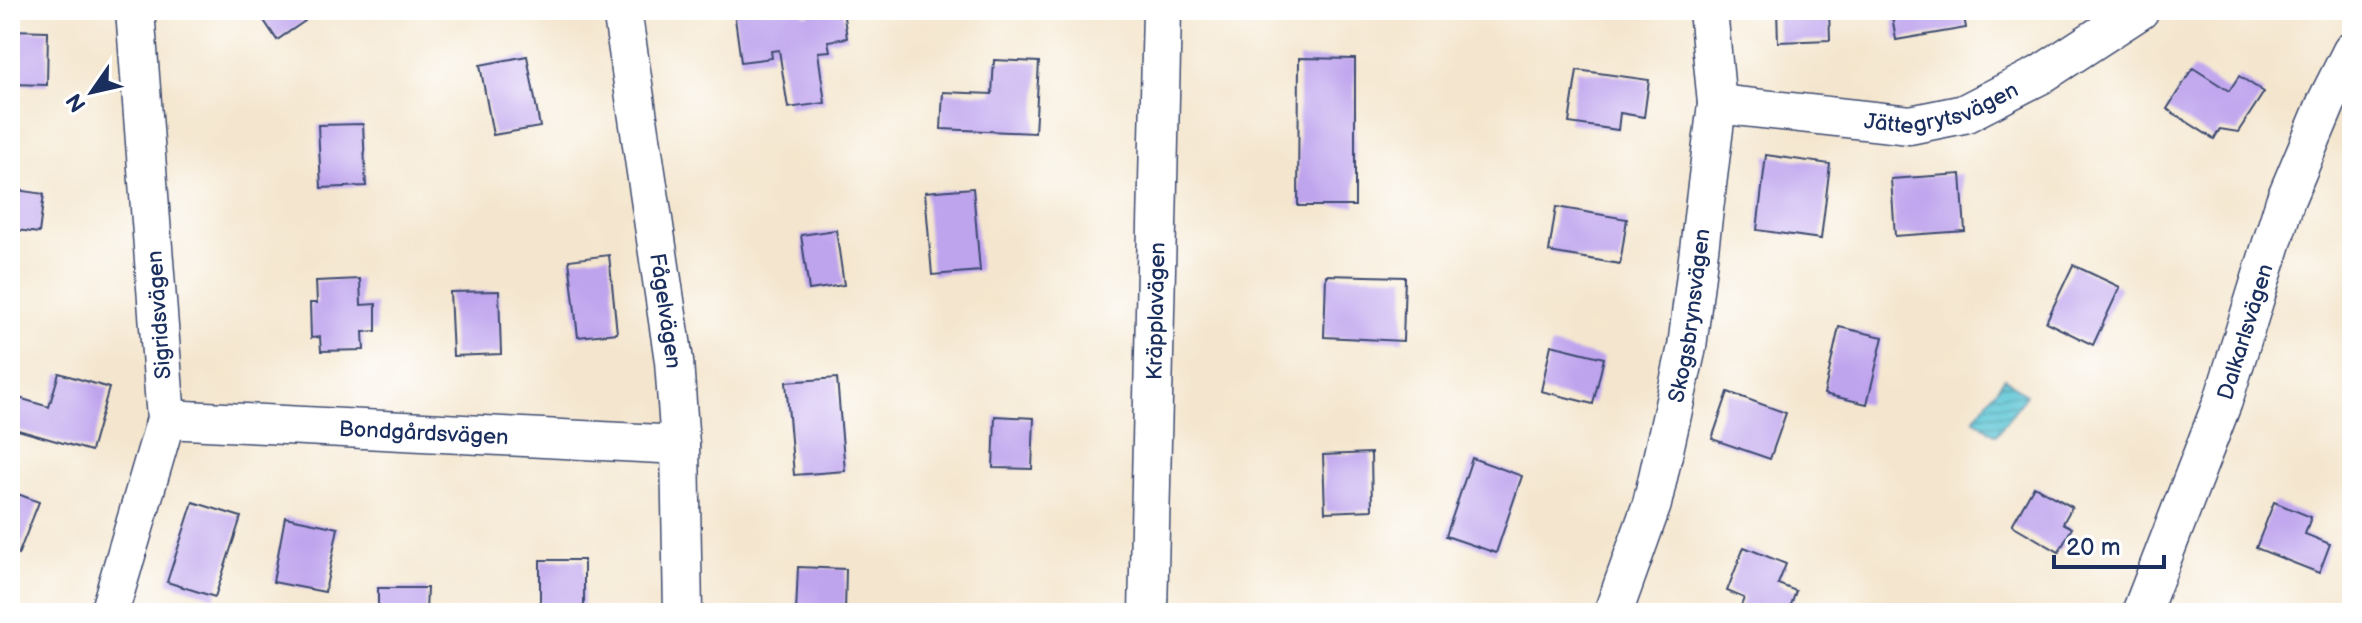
<svg xmlns="http://www.w3.org/2000/svg" width="2362" height="623" viewBox="0 0 2362 623" font-family="'Balsamiq Sans',sans-serif">
<style>
.water{fill:url(#water-rules);stroke:#3a7a99;stroke-width:2}
.building{fill:#bea3ed}
.lines{fill:none;stroke-linecap:round;stroke-linejoin:round}
.minor-casing{stroke:#3c4a6f;stroke-width:41}
.minor{stroke:#fff;stroke-width:38}
.labels{text-anchor:middle;stroke-width:7;stroke-linejoin:round;paint-order:stroke}
.street-label{font-size:22px;fill:#1b2f5e;stroke:#fff}
</style>
<defs>
<pattern id="water-rules" width="6" height="5" patternUnits="userSpaceOnUse" patternTransform="scale(2)"><rect width="6" height="5" fill="#59c4d4"/><path d="M0 2.5h6" fill="none" stroke="#49a0af"/></pattern>
</defs>
<rect width="100%" height="100%" fill="#fff"/>
<filter id="ink" filterUnits="userSpaceOnUse"><feTurbulence type="fractalNoise" baseFrequency=".0125" numOctaves="2"/><feDisplacementMap in="SourceGraphic" scale="16" xChannelSelector="R" yChannelSelector="G"/><feConvolveMatrix kernelMatrix="1 2 1 2 8 2 1 2 1" color-interpolation-filters="sRGB"/></filter>
<filter id="wash" filterUnits="userSpaceOnUse"><feTurbulence type="fractalNoise" baseFrequency=".006" numOctaves="4" result="noise"/><feDisplacementMap in="SourceGraphic" scale="32" xChannelSelector="R" yChannelSelector="G"/><feGaussianBlur stdDeviation="1.8" result="paint"/><feColorMatrix in="noise" values="0 0 0 0 0 0 0 0 0 0 0 0 0 0 0 0 0 1.4 0 .05"/><feComposite in="paint" operator="in"/></filter>
<g filter="url(#wash)">
<rect width="100%" height="100%" fill="#f4e6ce"/>
<polygon class="water" points="2005,378 2026,395 1996,435 1974,419"/>
<g id="blocks">
<g class="building">
<polygon points="257,10 297,10 305,21 277,40"/>
<polygon points="744,10 803,10 804,15 843,10 847,38 828,41 830,51 818,52 825,103 788,108 779,50 771,51 772,58 741,62 734,11"/>
<polygon points="1777,10 1829,10 1830,40 1778,42"/>
<polygon points="1891,10 1963,10 1966,28 1896,40"/>
<polygon points="10,30 48,31 47,85 10,84"/>
<polygon points="527,56 540,127 493,135 480,65"/>
<polygon points="1299,58 1355,59 1355,206 1298,206"/>
<polygon points="994,60 1039,62 1035,133 941,129 943,92 992,94"/>
<polygon points="2193,68 2229,91 2239,76 2264,92 2238,132 2220,129 2214,139 2167,109"/>
<polygon points="1577,70 1649,80 1644,117 1620,113 1618,130 1569,123"/>
<polygon points="363,124 366,186 321,188 318,125"/>
<polygon points="1766,155 1830,164 1821,239 1757,230"/>
<polygon points="1961,174 1965,231 1895,236 1891,179"/>
<polygon points="973,188 980,271 932,275 925,192"/>
<polygon points="10,189 44,194 39,233 10,229"/>
<polygon points="1556,207 1627,219 1620,264 1549,252"/>
<polygon points="836,230 844,285 809,290 801,235"/>
<polygon points="609,255 617,333 578,337 569,260"/>
<polygon points="2073,265 2120,287 2093,345 2046,322"/>
<polygon points="1326,275 1405,277 1403,341 1324,337"/>
<polygon points="360,279 361,305 376,304 376,331 363,332 364,350 321,351 320,337 311,338 310,303 317,303 316,281"/>
<polygon points="499,291 501,354 453,356 450,292"/>
<polygon points="1839,327 1883,337 1867,404 1824,394"/>
<polygon points="1551,345 1604,358 1593,404 1541,391"/>
<polygon points="59,373 109,388 91,451 11,428 19,398 49,407"/>
<polygon points="837,378 845,471 794,475 786,382"/>
<polygon points="1728,392 1786,413 1770,459 1712,439"/>
<polygon points="995,416 1034,418 1032,469 993,468"/>
<polygon points="1371,453 1372,510 1325,512 1323,455"/>
<polygon points="1472,458 1522,476 1496,553 1446,536"/>
<polygon points="2034,486 2072,507 2063,523 2072,528 2059,552 2012,525"/>
<polygon points="10,491 39,502 18,555 10,552"/>
<polygon points="193,502 241,517 215,597 167,582"/>
<polygon points="2274,502 2311,517 2305,534 2330,544 2319,573 2256,548"/>
<polygon points="285,517 338,528 325,592 273,582"/>
<polygon points="1744,547 1786,564 1778,584 1796,591 1788,613 1739,611 1744,598 1727,591"/>
<polygon points="540,560 584,560 584,612 540,613"/>
<polygon points="798,567 846,569 845,613 796,613"/>
<polygon points="378,588 427,588 426,613 378,613"/>
</g>
</g>
</g>
<g filter="url(#ink)">
<use href="#blocks" fill-opacity="0" stroke="#3c4a6f" stroke-width="2"/>
<g class="lines">
<g class="minor-casing">
<g id="minor">
<path id="s1" d="M622,10L674,361L680,445L683,613"/>
<path id="s2" d="M1717,104L1910,125L1964,114L2040,75L2140,10"/>
<path id="s3" d="M166,419L680,445"/>
<polyline points="109,613 166,419 135,10"/>
<path id="s4" d="M1148,613L1162,10"/>
<path id="s5" d="M1613,613L1652,504L1687,347L1717,104L1708,10"/>
<path id="s6" d="M2141,613L2223,401L2285,201L2327,101L2352,51"/>
</g>
</g>
<use href="#minor" class="minor"/>
</g>
</g>
<g class="labels">
<g class="street-label">
<text dy="8" stroke="none"><textPath href="#s2" startOffset="228">Jättegrytsvägen</textPath></text>
<text dy="8" stroke="none"><textPath href="#s1" startOffset="304">Fågelvägen</textPath></text>
<text dy="8" stroke="none"><textPath href="#s4" startOffset="302">Kräpplavägen</textPath></text>
<text transform="translate(158 315) rotate(-94)" y="8">Sigridsvägen</text>
<text dy="8" stroke="none"><textPath href="#s5" startOffset="308">Skogsbrynsvägen</textPath></text>
<text dy="8" stroke="none"><textPath href="#s6" startOffset="300">Dalkarlsvägen</textPath></text>
<text dy="8" stroke="none"><textPath href="#s3" startOffset="258">Bondgårdsvägen</textPath></text>
</g>
</g>
<rect width="2362" height="623" fill="none" stroke="#fff" stroke-width="40"/>
<g transform="translate(92 92) rotate(236)" stroke="#ffffff" stroke-width="6" paint-order="stroke">
<path d="M0-6L14 30L0 20L-14 30Z" fill="#1b2f5e"/>
<text y="-12" font-size="22" font-weight="bold" text-anchor="middle" fill="#1b2f5e">N</text>
</g>
<path d="M2054 555v12h110v-12" fill="none" stroke="#1b2f5e" stroke-width="4"/>
<text x="2066" y="555" font-size="24" fill="#1b2f5e" stroke="#ffffff" stroke-width="6" paint-order="stroke">20 m</text>
</svg>
